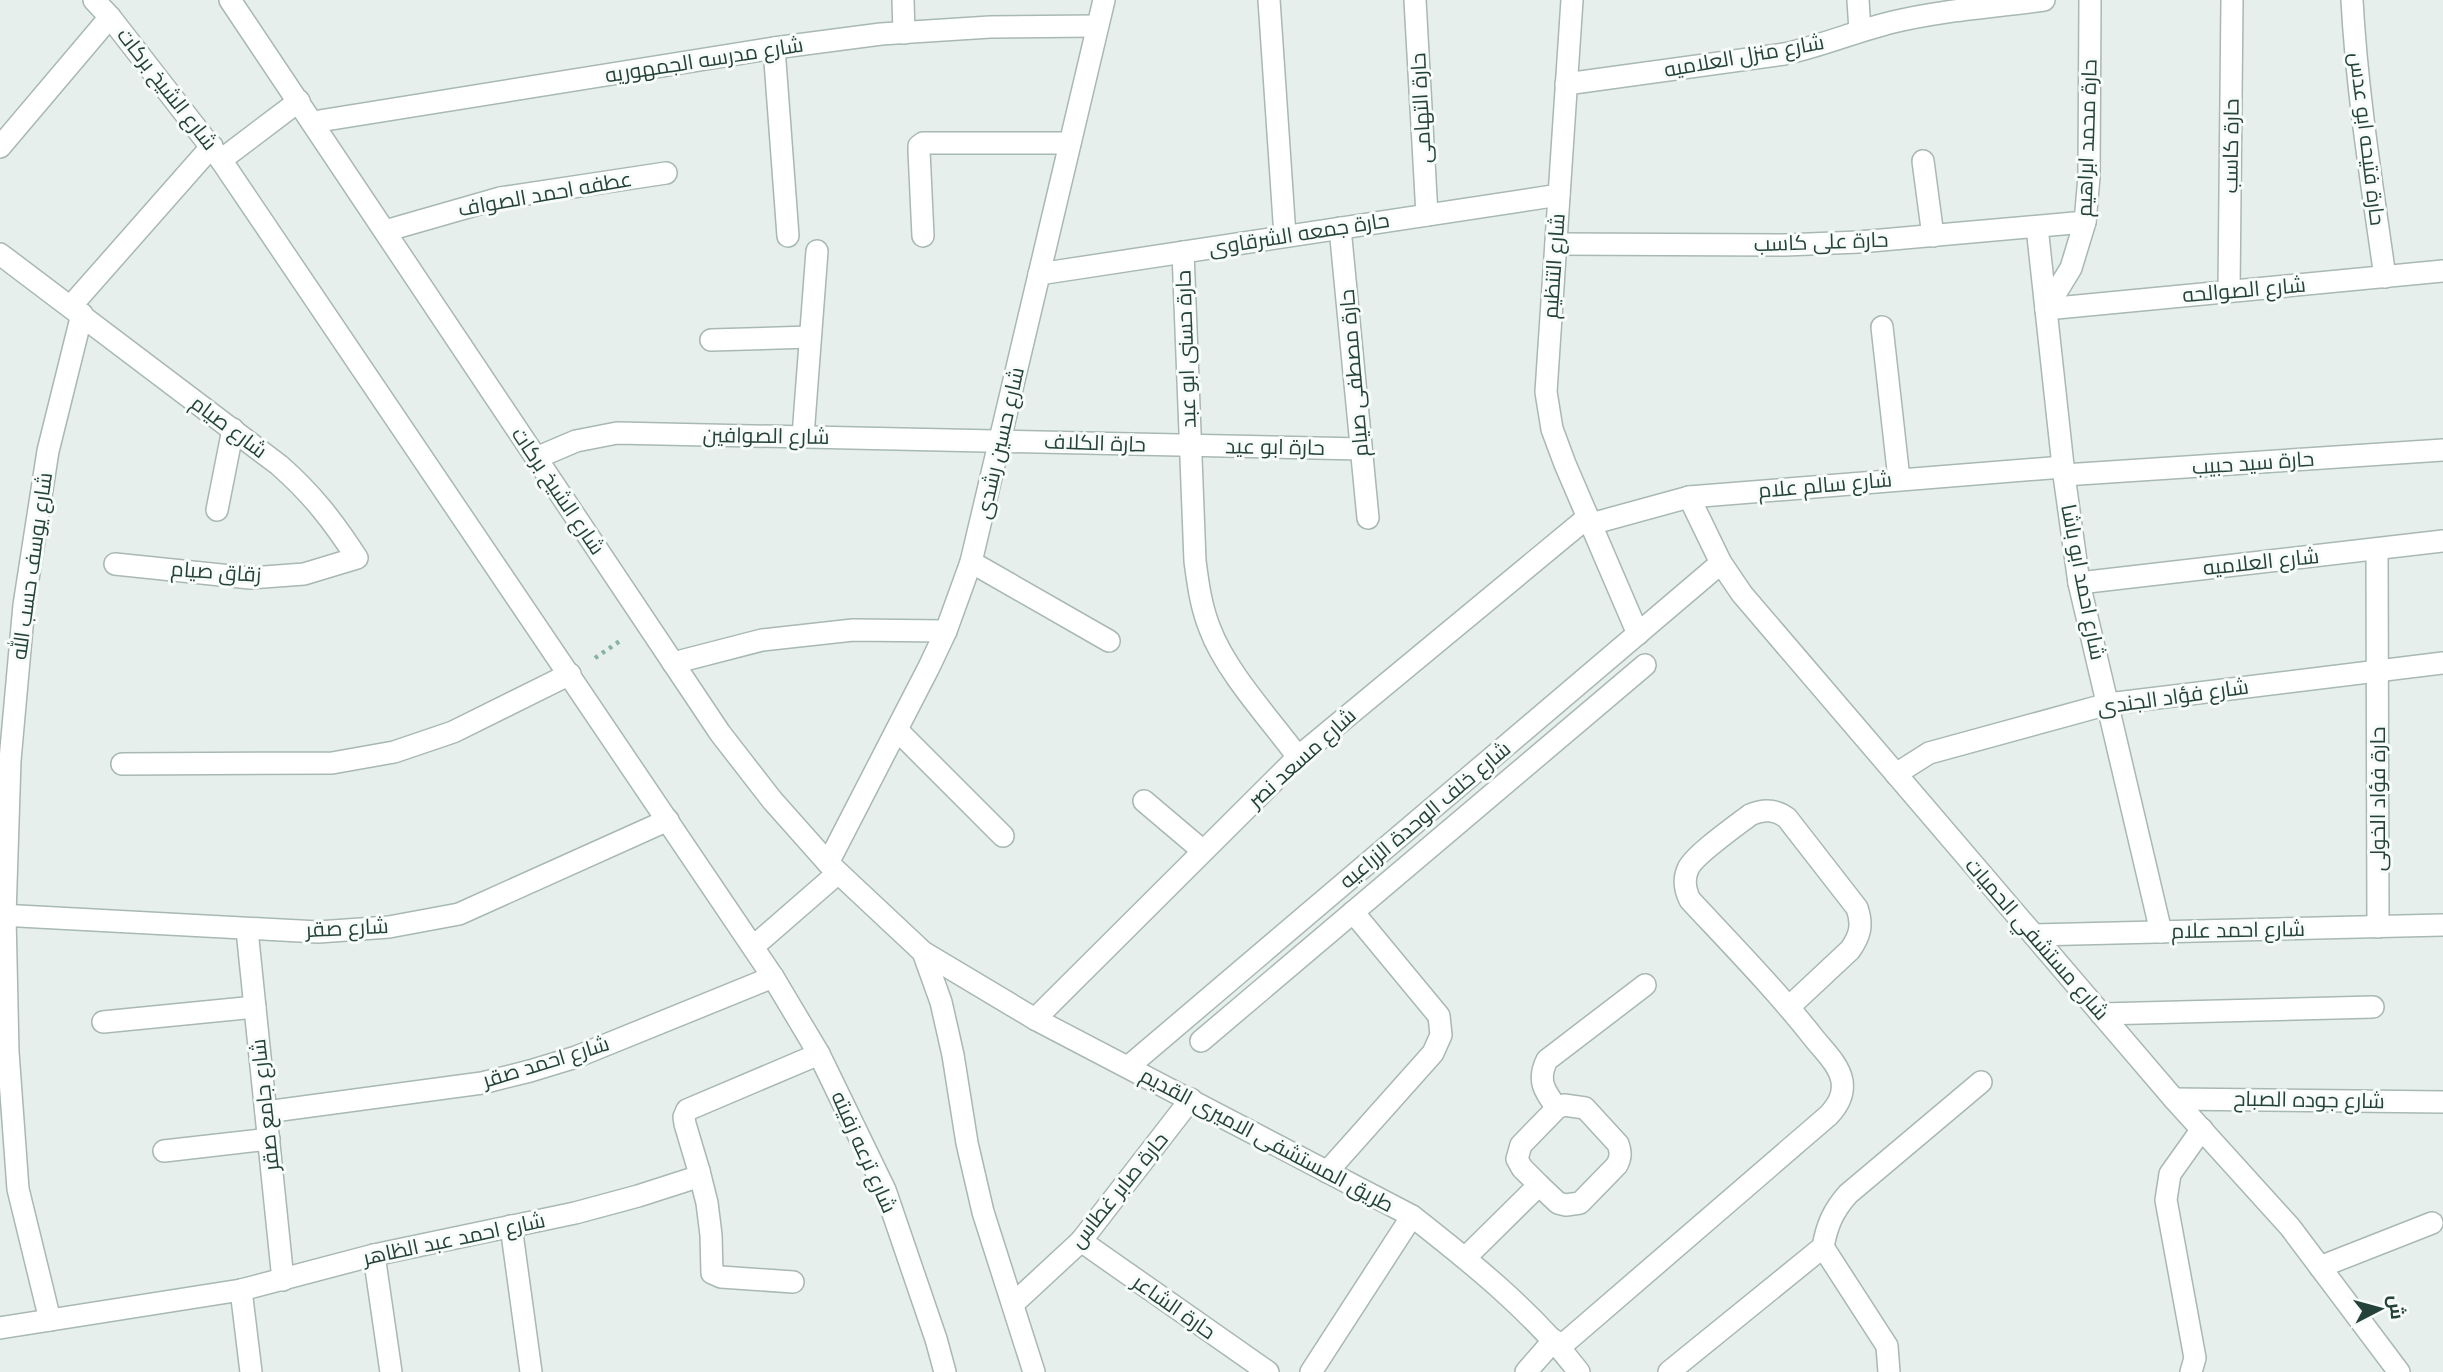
<svg xmlns="http://www.w3.org/2000/svg" width="2443" height="1372" viewBox="0 0 2443 1372" font-family="Lato,Cairo,sans-serif">
<style>
.lines{fill:none;stroke-linecap:round;stroke-linejoin:round}
.service-casing{stroke:#a8b8b2;stroke-width:24}
.minor-casing{stroke:#a8b8b2;stroke-width:24}
.path{stroke:#86b3a5;stroke-width:4.5;stroke-dasharray:3.5 5;stroke-linecap:butt}
.service{stroke:#fff;stroke-width:21}
.minor{stroke:#fff;stroke-width:21}
.labels{text-anchor:middle;stroke-width:6;stroke-linejoin:round;paint-order:stroke}
.street-label{font-size:21px;fill:#24423a;stroke:#f7fbf9}
</style>
<rect width="100%" height="100%" fill="#e6efeb"/>
<g class="lines">
<g class="service-casing">
<g id="service">
<polyline points="903,0 904,33"/>
<polyline points="1201,1041 1645,665"/>
<path d="M1564,1105L1585,1108L1618,1144C1621,1152 1621,1157 1617,1165L1580,1203L1566,1205L1558,1203L1539,1185L1522,1168L1517,1159L1521,1145L1557,1108Z"/>
<path d="M1557,1108C1544,1091 1537,1080 1547,1060L1645,985"/>
<polyline points="1327,1172 1433,1053 1441,1035 1439,1016 1353,912"/>
<polyline points="1823,1247 1887,1346 1889,1372"/>
<polyline points="1465,1258 1539,1185"/>
<path d="M1560,1347L1829,1115C1838,1105 1844,1095 1842,1081C1839,1064 1823,1050 1813,1037C1775,989 1732,945 1690,900C1685,890 1683,880 1688,869C1693,856 1737,825 1750,815C1764,809 1775,809 1787,818L1857,908C1863,925 1860,936 1850,950L1789,1007"/>
<path d="M1669,1372L1823,1247C1827,1225 1833,1211 1848,1194L1981,1082"/>
<polyline points="2191,1372 2195,1358 2166,1200 2170,1174 2202,1129"/>
</g>
</g>
<g class="minor-casing">
<g id="minor">
<polyline points="94,0 110,17 221,160 773,977 819,1054 885,1190 936,1339 945,1372"/>
<path d="M230,0L720,733L772,800L828,863L923,952L1035,1019L1412,1216C1472,1263 1533,1312 1579,1372"/>
<polyline points="1269,0 1285,236"/>
<polyline points="1415,0 1427,215"/>
<polyline points="1572,0 1546,392 1552,429 1565,464 1638,634"/>
<polyline points="1858,0 1860,31"/>
<path d="M2352,0C2357,93 2372,185 2385,277"/>
<polyline points="774,48 788,236"/>
<path d="M1566,84L1784,54C1822,46 1856,31 1893,22C1942,10 1994,7 2044,0"/>
<polyline points="313,122 774,48 881,34 990,27 1097,26"/>
<polyline points="0,147 110,17"/>
<polyline points="221,160 299,101"/>
<polyline points="1923,161 1933,236"/>
<polyline points="2037,227 2064,475 2079,583 2161,932"/>
<polyline points="1340,228 1368,518"/>
<polyline points="385,231 500,198 666,173"/>
<polyline points="923,236 919,151 919,146 923,143 1070,143"/>
<polyline points="1556,244 1785,245 1859,242 2085,222"/>
<path d="M1183,252L1195,561C1198,584 1201,607 1210,629C1226,672 1270,719 1298,757"/>
<path d="M0,254L279,465C312,494 333,521 357,558L304,574L250,578L115,564"/>
<polyline points="1039,274 1559,195"/>
<polyline points="2229,291 2232,0"/>
<polyline points="71,306 212,146"/>
<polyline points="2046,309 2443,271"/>
<polyline points="2046,309 2071,268 2085,222 2089,177 2090,0"/>
<polyline points="1882,327 1899,479"/>
<polyline points="711,340 810,337"/>
<polyline points="803,436 817,251"/>
<polyline points="536,458 576,441 617,433 1361,449"/>
<polyline points="2064,475 2443,450"/>
<polyline points="1689,497 1721,563 1742,594 2174,1099 2290,1227 2399,1372"/>
<polyline points="217,510 233,429"/>
<polyline points="1591,524 1689,497 2063,467"/>
<polyline points="2377,550 2378,927"/>
<polyline points="971,562 1109,641"/>
<polyline points="2079,583 2443,541"/>
<polyline points="673,663 762,640 853,630 946,631"/>
<polyline points="897,730 1003,836"/>
<polyline points="122,764 332,763 394,752 453,732 570,674"/>
<polyline points="1896,774 1929,753 2108,704 2443,663"/>
<polyline points="1144,801 1203,851"/>
<polyline points="828,863 929,667 946,631 971,562 1104,0"/>
<polyline points="0,915 318,932 389,927 459,914 668,820"/>
<polyline points="247,930 283,1280"/>
<polyline points="2034,935 2443,925"/>
<polyline points="754,946 838,873"/>
<polyline points="923,952 941,1002 953,1055 967,1143 983,1212 1034,1372"/>
<polyline points="2101,1014 2373,1007"/>
<polyline points="1035,1019 1298,757 1588,517"/>
<polyline points="103,1022 255,1007"/>
<polyline points="1128,1067 1721,563"/>
<polyline points="2174,1099 2443,1102"/>
<polyline points="266,1112 482,1083 530,1071 576,1057 773,977"/>
<polyline points="164,1151 269,1139"/>
<polyline points="699,1171 707,1203 711,1235 712,1273 721,1277 793,1282"/>
<polyline points="511,1226 531,1372"/>
<polyline points="1081,1241 1268,1372"/>
<polyline points="374,1255 391,1372"/>
<polyline points="2320,1267 2432,1223"/>
<polyline points="241,1290 251,1372"/>
<polyline points="1013,1304 1081,1241 1191,1099"/>
<polyline points="50,1320 18,1189 8,1052 5,916 10,760 24,605 48,451 82,314"/>
<polyline points="0,1328 241,1290 374,1255 575,1213 638,1196 694,1178 699,1171 685,1124 684,1117 687,1110 819,1054"/>
<polyline points="1311,1372 1412,1216"/>
<polyline points="1526,1372 1554,1340"/>
</g>
</g>
<polyline class="path" points="595,658 623,639"/>
<use href="#service" class="service"/>
<use href="#minor" class="minor"/>
</g>
<g class="labels">
<g class="street-label">
<text transform="translate(1744 56) rotate(-10)" y="7">شارع منزل العلاميه</text>
<text transform="translate(704 60) rotate(-9)" y="7">شارع مدرسه الجمهوريه</text>
<text transform="translate(167 89) rotate(52)" y="7">شارع الشيخ بركات</text>
<text transform="translate(1421 108) rotate(-93)" y="7">حارة التهامى</text>
<text transform="translate(2087 138) rotate(-88)" y="7">حارة محمد ابراهيم</text>
<text transform="translate(2367 139) rotate(83)" y="7">حارة فتيحه ابو عدس</text>
<text transform="translate(2231 146) rotate(-89)" y="7">حارة كاسب</text>
<text transform="translate(545 194) rotate(-10)" y="7">عطفه احمد الصواف</text>
<text transform="translate(1299 234) rotate(-9)" y="7">حارة جمعه الشرقاوى</text>
<text transform="translate(1821 242) rotate(-2)" y="7">حارة على كاسب</text>
<text transform="translate(1554 266) rotate(-86)" y="7">شارع التنظيم</text>
<text transform="translate(2244 290) rotate(-5)" y="7">شارع الصوالحه</text>
<text transform="translate(1186 349) rotate(-92)" y="7">حارة حسنى ابو عبد</text>
<text transform="translate(1354 373) rotate(-95)" y="7">حارة مصطفى صيام</text>
<text transform="translate(229 427) rotate(37)" y="7">شارع صيام</text>
<text transform="translate(766 436) rotate(1)" y="7">شارع الصوافين</text>
<text transform="translate(1000 443) rotate(-77)" y="7">شارع حسين رشدى</text>
<text transform="translate(1095 443) rotate(2)" y="7">حارة الكلاف</text>
<text transform="translate(1275 447) rotate(1)" y="7">حارة ابو عيد</text>
<text transform="translate(2253 463) rotate(-4)" y="7">حارة سيد حبيب</text>
<text transform="translate(1825 485) rotate(-5)" y="7">شارع سالم علام</text>
<text transform="translate(558 491) rotate(56)" y="7">شارع الشيخ بركات</text>
<text transform="translate(2261 562) rotate(-6)" y="7">شارع العلاميه</text>
<text transform="translate(32 566) rotate(-82)" y="7">شارع يوسف حسب الله</text>
<text transform="translate(216 572) rotate(4)" y="7">زقاق صيام</text>
<text transform="translate(2083 582) rotate(79)" y="7">شارع احمد ابو باشا</text>
<text transform="translate(2173 697) rotate(-8)" y="7">شارع فؤاد الجندى</text>
<text transform="translate(1302 758) rotate(-42)" y="7">شارع مسعد نصر</text>
<text transform="translate(2378 799) rotate(-90)" y="7">حارة فؤاد الخولى</text>
<text transform="translate(1425 815) rotate(-40)" y="7">شارع خلف الوحدة الزراعيه</text>
<text transform="translate(347 928) rotate(-3)" y="7">شارع صقر</text>
<text transform="translate(2238 930) rotate(-1)" y="7">شارع احمد علام</text>
<text transform="translate(2037 939) rotate(49)" y="7">شارع مستشفي الحميات</text>
<text transform="translate(546 1062) rotate(-17)" y="7">شارع احمد صقر</text>
<text transform="translate(2309 1100) rotate(1)" y="7">شارع جوده الصباح</text>
<text transform="translate(265 1105) rotate(-96)" y="7">شارع جامع صقر</text>
<text transform="translate(1267 1140) rotate(28)" y="7">طريق المستشفى الاميرى القديم</text>
<text transform="translate(864 1152) rotate(66)" y="7">شارع ترعه زفيته</text>
<text transform="translate(1119 1190) rotate(-51)" y="7">حارة صابر غطاس</text>
<text transform="translate(454 1239) rotate(-12)" y="7">شارع احمد عبد الظاهر</text>
<text transform="translate(1174 1307) rotate(35)" y="7">حارة الشاعر</text>
</g>
</g>
<g transform="translate(2380 1309) rotate(84)" stroke="#f7fbf9" stroke-width="5" paint-order="stroke">
<path d="M0-5L12 26L0 18L-12 26Z" fill="#24423a"/>
<text y="-10" font-size="19" font-weight="bold" text-anchor="middle" fill="#24423a">ش</text>
</g>
</svg>
